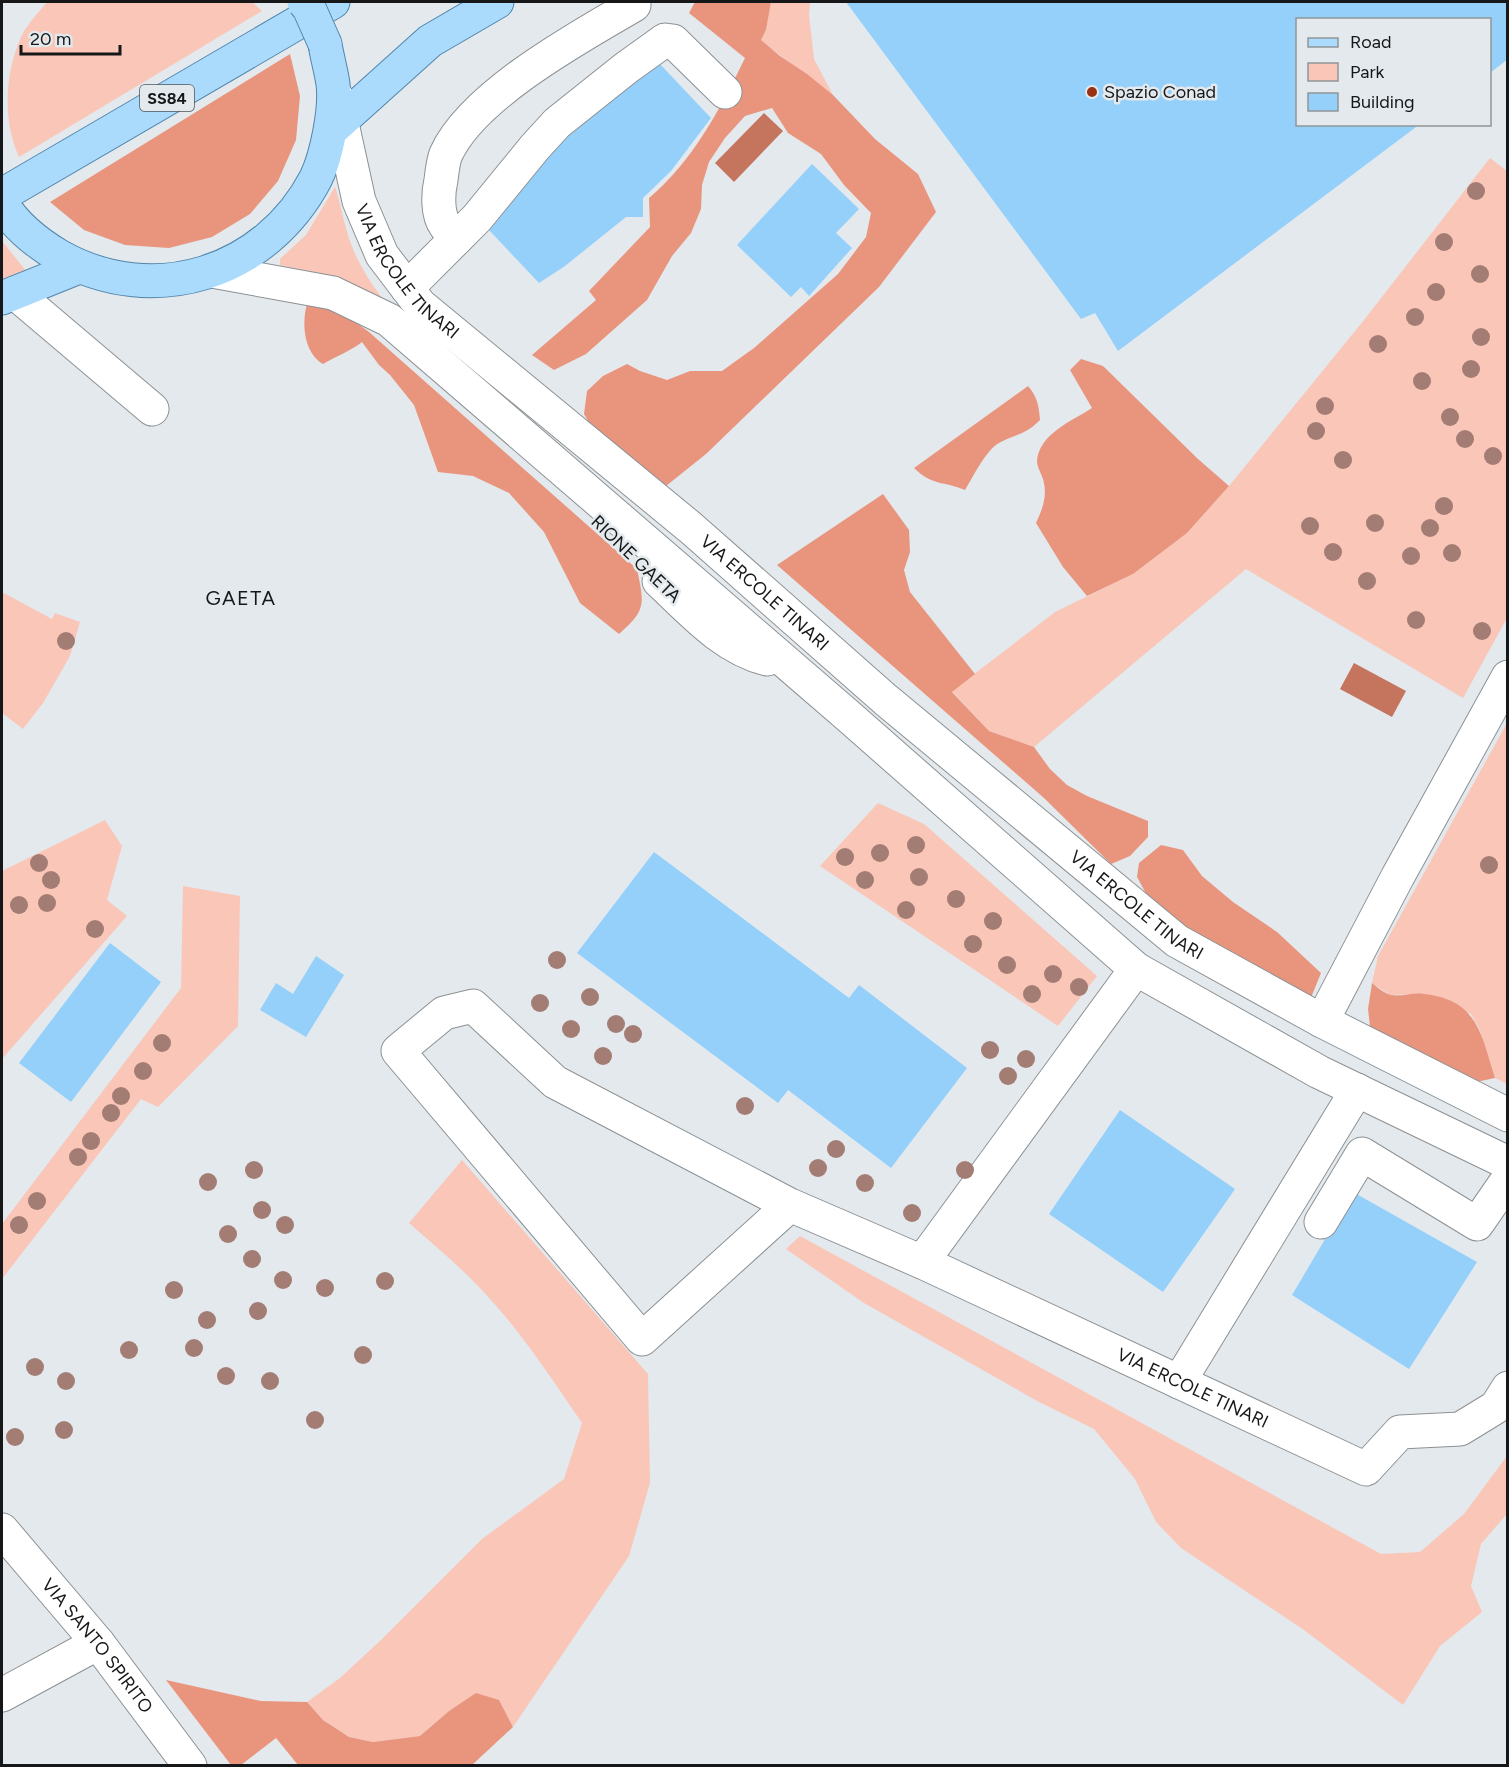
<svg xmlns="http://www.w3.org/2000/svg" width="1509" height="1767" viewBox="0 0 1509 1767" font-family="Figtree,sans-serif">
<style>
.green{fill:#fac6b8}
.forest{fill:#e9957e}
.water{fill:#c5745e}
.building{fill:#95d0fb}
.lines{fill:none;stroke-linecap:round;stroke-linejoin:round}
.minor-casing{stroke:#8c9194;stroke-width:35}
.major-casing{stroke:#5186ab;stroke-width:35}
.minor{stroke:#fff;stroke-width:33}
.major{stroke:#aadafc;stroke-width:33}
.major-bridge-casing{stroke:#5186ab;stroke-width:35;stroke-linecap:butt}
.major-bridge{stroke:#aadafc;stroke-width:33}
.tree{fill:#a37d74}
.poi-dot{fill:#993114;stroke:#e3e9ed;stroke-width:2}
.labels{text-anchor:middle;stroke-width:5;stroke-linejoin:round;paint-order:stroke}
.shield{fill:#e3e9ed;stroke:#535658;stroke-width:1.5}
.shield-label{font-size:16px;font-weight:bold;fill:#151718}
.poi-label{font-size:18px;fill:#151718;stroke:#e3e9ed;text-anchor:start}
.street-label{font-size:18px;fill:#151718;stroke:#e3e9ed}
.neighbourhood-label{font-size:20px;letter-spacing:1.5px;fill:#151718;stroke:#e3e9ed}
</style>
<rect width="100%" height="100%" fill="#e3e9ed"/>
<g class="green">
<path d="M47,2H252L262,11L19,157C2,120 5,71 22,35C28,23 39,12 47,2Z"/>
<path d="M771,2H810L809,15L814,59L833,95C809,76 784,60 761,40L766,30Z"/>
<polygon points="1490,158 1507,171 1507,618 1463,698 1246,569 1034,747 989,731 952,691 1055,612 1133,574 1187,533 1229,486 1364,320"/>
<path d="M335,187C340,201 342,215 346,228C353,256 368,280 386,303L319,274L280,265V259L306,235Z"/>
<polygon points="2,241 26,271 2,279"/>
<polygon points="2,592 52,619 55,613 80,622 70,656 43,703 23,729 2,713"/>
<polygon points="1507,723 1507,1084 1495,1078 1479,1028 1471,1014 1424,994 1390,995 1372,983 1378,956"/>
<polygon points="878,803 924,824 1097,976 1058,1026 820,866"/>
<polygon points="105,820 122,846 107,900 127,916 2,1059 2,871"/>
<polygon points="183,886 240,896 238,1026 158,1107 141,1099 2,1279 2,1224 181,988"/>
<path d="M462,1160L648,1374L650,1483L629,1556L513,1727L499,1700L476,1694L449,1711L420,1736L373,1742L349,1737L323,1720L307,1702L340,1678L381,1640L482,1539L564,1479L582,1423C547,1372 512,1318 467,1275C449,1257 428,1240 409,1223Z"/>
<polygon points="800,1236 1381,1554 1420,1552 1464,1514 1507,1456 1507,1514 1481,1544 1471,1586 1482,1612 1440,1646 1403,1705 1304,1630 1181,1548 1156,1522 1135,1479 1094,1429 1039,1402 864,1303 786,1249"/>
</g>
<g class="forest">
<path d="M695,2H771L766,30L761,40L780,56L807,74L833,95L875,139L918,174L936,212L879,287L706,454L666,486L594,431L584,414L587,391L603,376L627,364L640,371L667,380L690,371H722L754,348L838,274L866,237L871,213L844,185L821,154L788,133L772,108L745,116L725,138L709,162L702,185L701,209L691,233L672,256L647,300L586,354L554,370L532,355L596,300L589,291L650,227L649,198C693,161 720,109 745,58L689,13Z"/>
<polygon points="290,54 300,96 296,140 278,181 250,214 212,237 169,248 125,245 84,230 50,202"/>
<path d="M308,301L332,305L369,332L637,569C644,603 647,610 619,634L580,603L544,532L509,493L473,476L438,472L414,405L390,375L379,365L362,342C351,351 336,356 323,364C303,353 301,320 308,301Z"/>
<path d="M1081,359L1103,366L1198,459L1229,486L1187,533L1133,574L1087,596L1063,567L1036,523C1042,510 1047,498 1044,483C1043,476 1037,468 1037,461C1039,434 1072,421 1092,408L1070,370Z"/>
<path d="M1028,386C1037,396 1039,406 1040,420C1024,436 1017,433 999,443C986,450 973,477 965,490C944,481 932,486 914,468Z"/>
<polygon points="883,494 909,530 910,552 904,570 910,592 975,674 952,692 989,731 1034,747 1050,769 1067,785 1087,796 1148,821 1148,837 1130,856 1111,864 1044,798 777,565"/>
<polygon points="1161,845 1183,850 1202,876 1233,902 1277,932 1321,973 1308,1005 1185,930 1149,899 1137,877 1139,863"/>
<path d="M1372,983C1377,987 1385,994 1391,995C1402,997 1413,992 1424,994C1478,1000 1481,1034 1495,1078L1476,1082L1371,1035L1368,1009Z"/>
<polygon points="166,1680 261,1701 307,1702 323,1720 349,1737 373,1742 420,1736 449,1711 476,1693 499,1700 513,1727 472,1765 298,1765 276,1738 241,1765 231,1765"/>
</g>
<g class="water">
<polygon points="764,113 783,131 734,182 715,163"/>
<polygon points="1354,663 1406,691 1392,717 1340,689"/>
</g>
<g class="building">
<polygon points="846,2 1508,2 1508,59 1490,73 1490,20 1298,20 1298,124 1420,124 1118,351 1095,313 1081,319"/>
<polygon points="659,63 711,118 671,171 643,198 643,217 626,217 565,266 539,283 487,228 559,140"/>
<polygon points="812,164 859,209 836,233 852,248 809,296 801,287 791,297 737,245"/>
<polygon points="654,852 849,998 859,985 967,1068 891,1168 788,1090 778,1103 577,953"/>
<polygon points="110,943 161,982 71,1102 19,1063"/>
<polygon points="316,956 344,975 306,1037 260,1010 276,983 293,994"/>
<polygon points="1120,1110 1235,1189 1163,1292 1049,1214"/>
<polygon points="1353,1192 1477,1262 1409,1369 1292,1295"/>
</g>
<g class="lines">
<g class="minor-casing">
<g id="minor">
<path id="s1" d="M336,96L359,201L382,255L420,305L691,528L886,700L1177,941L1322,1021L1508,1115"/>
<path d="M457,238C453,234 448,230 445,225C437,214 438,193 441,180C442,172 443,161 446,154C473,95 579,37 634,5"/>
<polyline points="212,271 333,293 389,320 846,714 1136,969 1319,1072 1508,1163"/>
<polyline points="407,288 477,218 535,147 557,123 626,68 665,40 673,41 725,92"/>
<polyline points="15,293 152,409"/>
<path d="M659,581C691,611 723,648 767,659"/>
<polyline points="1322,1021 1398,876 1508,677"/>
<path id="s2" d="M790,1205L642,1339L398,1051L444,1013L473,1006L555,1082L790,1205L922,1262L1366,1469L1400,1432L1460,1429L1496,1407L1508,1388"/>
<polyline points="1321,1222 1362,1154 1477,1224 1508,1179"/>
<polyline points="922,1262 1136,969"/>
<polyline points="1179,1382 1357,1090"/>
<path id="s3" d="M2,1530L98,1643L190,1766"/>
<polyline points="2,1695 98,1643"/>
</g>
</g>
<g class="major-casing">
<g id="major">
<polyline points="331,130 430,41 497,2"/>
<polyline points="2,195 333,2"/>
<path d="M2,204C16,226 37,243 59,256C153,309 266,274 316,178C327,155 336,109 333,84C331,70 327,57 325,44"/>
<polyline points="2,298 79,267"/>
</g>
</g>
<use href="#minor" class="minor"/>
<use href="#major" class="major"/>
<g class="major-bridge-casing">
<polyline id="major-bridge" points="304,2 309,8 325,44"/>
</g>
<use href="#major-bridge" class="major-bridge"/>
</g>
<g class="tree">
<circle cx="1476" cy="191" r="9"/>
<circle cx="1444" cy="242" r="9"/>
<circle cx="1480" cy="274" r="9"/>
<circle cx="1436" cy="292" r="9"/>
<circle cx="1415" cy="317" r="9"/>
<circle cx="1481" cy="337" r="9"/>
<circle cx="1378" cy="344" r="9"/>
<circle cx="1471" cy="369" r="9"/>
<circle cx="1422" cy="381" r="9"/>
<circle cx="1325" cy="406" r="9"/>
<circle cx="1450" cy="417" r="9"/>
<circle cx="1316" cy="431" r="9"/>
<circle cx="1465" cy="439" r="9"/>
<circle cx="1493" cy="456" r="9"/>
<circle cx="1343" cy="460" r="9"/>
<circle cx="1444" cy="506" r="9"/>
<circle cx="1375" cy="523" r="9"/>
<circle cx="1310" cy="526" r="9"/>
<circle cx="1430" cy="528" r="9"/>
<circle cx="1333" cy="552" r="9"/>
<circle cx="1452" cy="553" r="9"/>
<circle cx="1411" cy="556" r="9"/>
<circle cx="1367" cy="581" r="9"/>
<circle cx="1416" cy="620" r="9"/>
<circle cx="1482" cy="631" r="9"/>
<circle cx="66" cy="641" r="9"/>
<circle cx="916" cy="845" r="9"/>
<circle cx="880" cy="853" r="9"/>
<circle cx="845" cy="857" r="9"/>
<circle cx="39" cy="863" r="9"/>
<circle cx="1489" cy="865" r="9"/>
<circle cx="919" cy="877" r="9"/>
<circle cx="51" cy="880" r="9"/>
<circle cx="865" cy="880" r="9"/>
<circle cx="956" cy="899" r="9"/>
<circle cx="47" cy="903" r="9"/>
<circle cx="19" cy="905" r="9"/>
<circle cx="906" cy="910" r="9"/>
<circle cx="993" cy="921" r="9"/>
<circle cx="95" cy="929" r="9"/>
<circle cx="973" cy="944" r="9"/>
<circle cx="557" cy="960" r="9"/>
<circle cx="1007" cy="965" r="9"/>
<circle cx="1053" cy="974" r="9"/>
<circle cx="1079" cy="987" r="9"/>
<circle cx="1032" cy="994" r="9"/>
<circle cx="590" cy="997" r="9"/>
<circle cx="540" cy="1003" r="9"/>
<circle cx="616" cy="1024" r="9"/>
<circle cx="571" cy="1029" r="9"/>
<circle cx="633" cy="1034" r="9"/>
<circle cx="162" cy="1043" r="9"/>
<circle cx="990" cy="1050" r="9"/>
<circle cx="603" cy="1056" r="9"/>
<circle cx="1026" cy="1059" r="9"/>
<circle cx="143" cy="1071" r="9"/>
<circle cx="1008" cy="1076" r="9"/>
<circle cx="121" cy="1096" r="9"/>
<circle cx="745" cy="1106" r="9"/>
<circle cx="111" cy="1113" r="9"/>
<circle cx="91" cy="1141" r="9"/>
<circle cx="836" cy="1149" r="9"/>
<circle cx="78" cy="1157" r="9"/>
<circle cx="818" cy="1168" r="9"/>
<circle cx="254" cy="1170" r="9"/>
<circle cx="965" cy="1170" r="9"/>
<circle cx="208" cy="1182" r="9"/>
<circle cx="865" cy="1183" r="9"/>
<circle cx="37" cy="1201" r="9"/>
<circle cx="262" cy="1210" r="9"/>
<circle cx="912" cy="1213" r="9"/>
<circle cx="19" cy="1225" r="9"/>
<circle cx="285" cy="1225" r="9"/>
<circle cx="228" cy="1234" r="9"/>
<circle cx="252" cy="1259" r="9"/>
<circle cx="283" cy="1280" r="9"/>
<circle cx="385" cy="1281" r="9"/>
<circle cx="325" cy="1288" r="9"/>
<circle cx="174" cy="1290" r="9"/>
<circle cx="258" cy="1311" r="9"/>
<circle cx="207" cy="1320" r="9"/>
<circle cx="194" cy="1348" r="9"/>
<circle cx="129" cy="1350" r="9"/>
<circle cx="363" cy="1355" r="9"/>
<circle cx="35" cy="1367" r="9"/>
<circle cx="226" cy="1376" r="9"/>
<circle cx="66" cy="1381" r="9"/>
<circle cx="270" cy="1381" r="9"/>
<circle cx="315" cy="1420" r="9"/>
<circle cx="64" cy="1430" r="9"/>
<circle cx="15" cy="1437" r="9"/>
</g>
<circle class="poi-dot" cx="1092" cy="92" r="6"/>
<g class="labels">
<rect class="shield" x="140" y="85" width="54" height="26" rx="4.5"/>
<g class="shield-label">
<text x="167" y="104">SS84</text>
</g>
<g class="poi-label">
<text x="1104" y="98">Spazio Conad</text>
</g>
<g class="street-label">
<text dy="6" stroke="none"><textPath href="#s1" startOffset="194">VIA ERCOLE TINARI</textPath></text>
<text transform="translate(636 559) rotate(44)" y="6">RIONE GAETA</text>
<text dy="6" stroke="none"><textPath href="#s1" startOffset="678">VIA ERCOLE TINARI</textPath></text>
<text dy="6" stroke="none"><textPath href="#s1" startOffset="1164">VIA ERCOLE TINARI</textPath></text>
<text dy="6" stroke="none"><textPath href="#s2" startOffset="1486">VIA ERCOLE TINARI</textPath></text>
<text dy="6" stroke="none"><textPath href="#s3" startOffset="150">VIA SANTO SPIRITO</textPath></text>
</g>
<g class="neighbourhood-label">
<text x="241" y="605">GAETA</text>
</g>
</g>
<rect width="1509" height="1767" fill="none" stroke="#151718" stroke-width="6"/>
<rect x="1296" y="18" width="195" height="108" fill="#e3e9ed" stroke="#919598" stroke-width="1.5"/>
<rect x="1308" y="38" width="30" height="9" fill="#aadafc" stroke="#919598" stroke-width="1.5"/>
<text x="1350" y="48" font-size="18" fill="#151718">Road</text>
<rect x="1308" y="63" width="30" height="18" fill="#fac6b8" stroke="#919598" stroke-width="1.5"/>
<text x="1350" y="78" font-size="18" fill="#151718">Park</text>
<rect x="1308" y="93" width="30" height="18" fill="#95d0fb" stroke="#919598" stroke-width="1.5"/>
<text x="1350" y="108" font-size="18" fill="#151718">Building</text>
<path d="M21 45v9h99v-9" fill="none" stroke="#151718" stroke-width="3"/>
<text x="30" y="45" font-size="18" fill="#151718" stroke="#e3e9ed" stroke-width="4.5" paint-order="stroke">20 m</text>
</svg>
